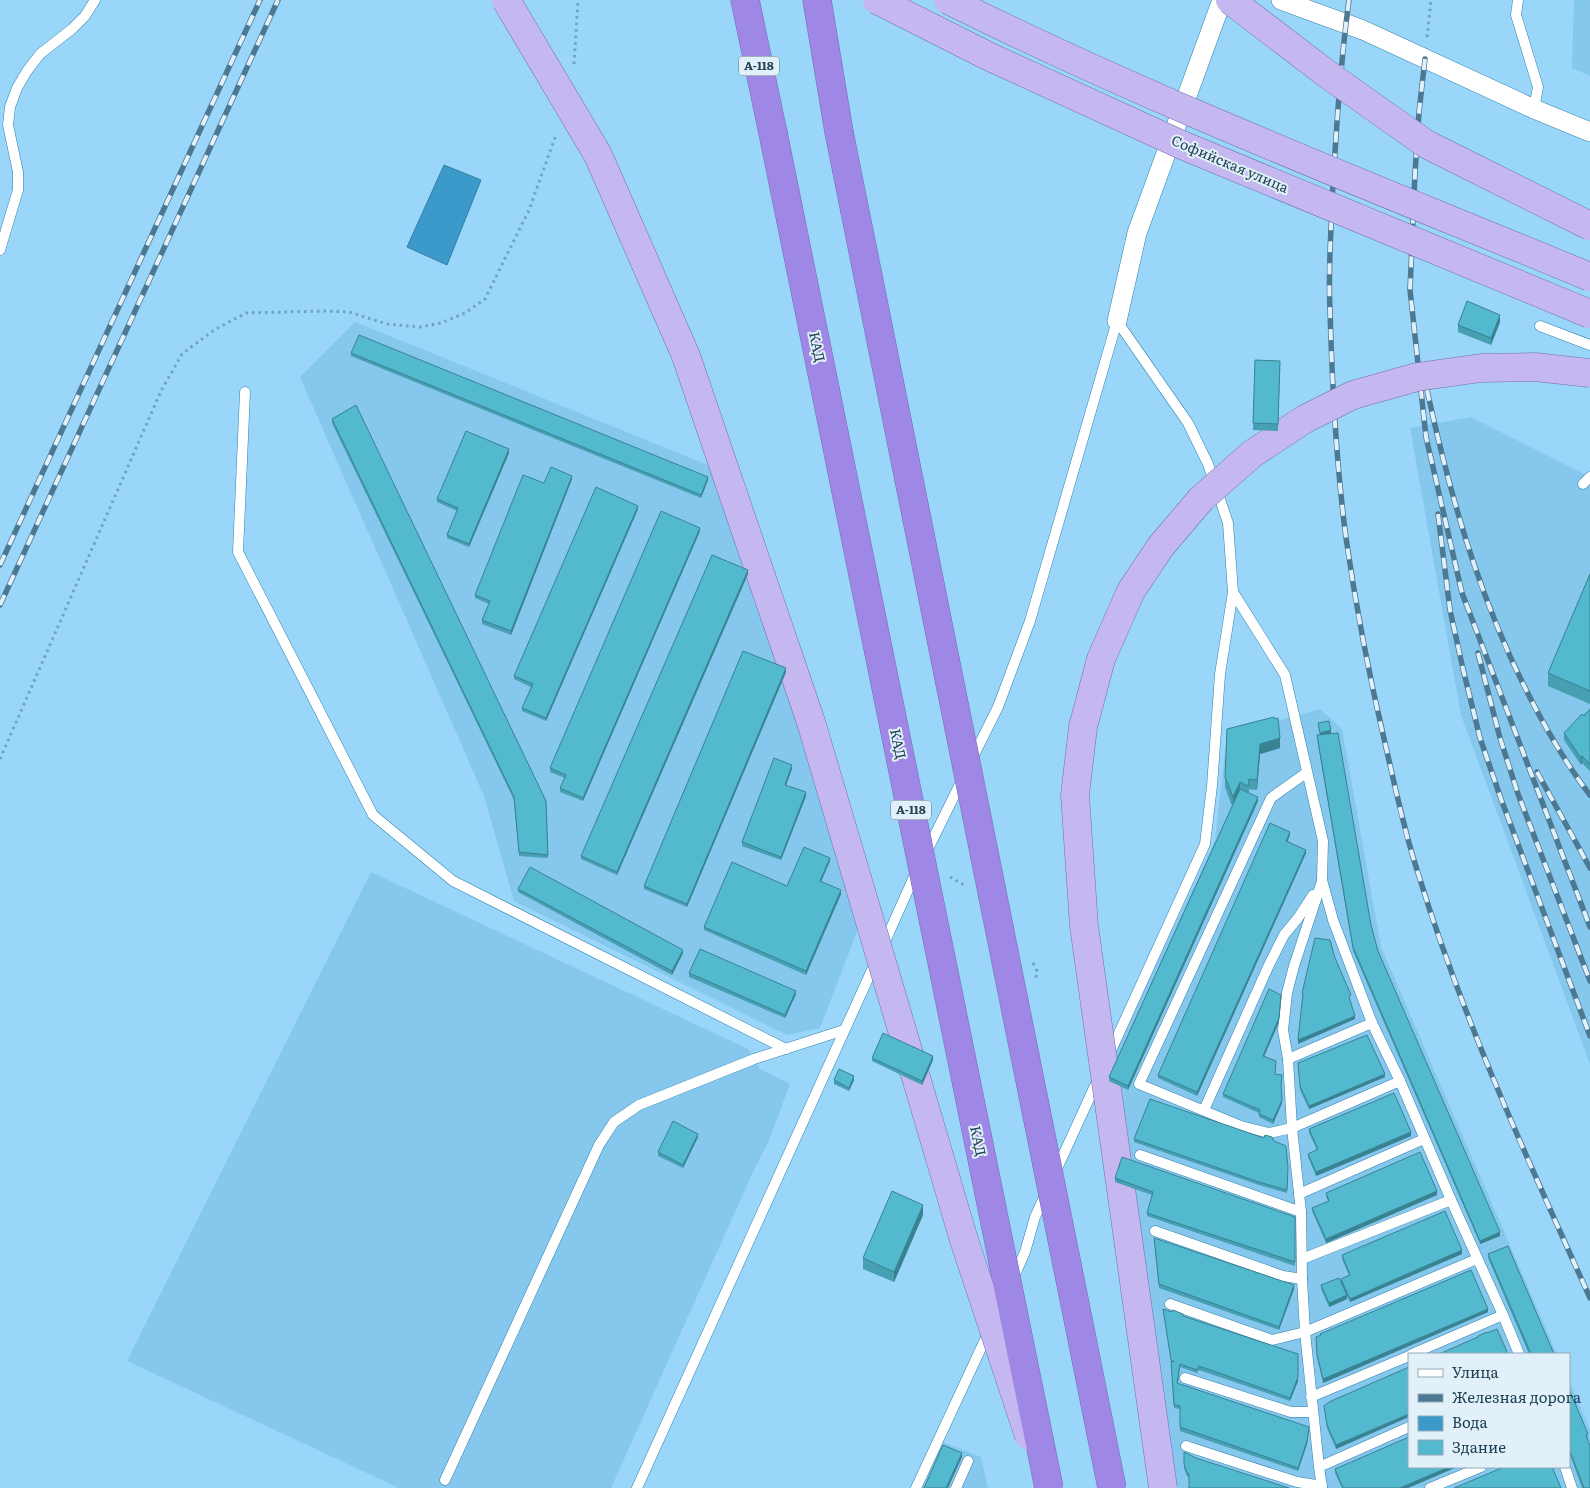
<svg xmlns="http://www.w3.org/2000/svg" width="1590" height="1488" viewBox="0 0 1590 1488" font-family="Literata,serif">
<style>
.built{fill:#85c7ed}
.water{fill:#3b9aca;stroke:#337fa6}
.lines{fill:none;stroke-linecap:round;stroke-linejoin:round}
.service-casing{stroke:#3183ab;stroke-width:11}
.minor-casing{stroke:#3183ab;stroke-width:20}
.motorway-casing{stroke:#726eb2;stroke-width:29}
.path{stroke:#70a3c1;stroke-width:3;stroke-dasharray:2.5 4;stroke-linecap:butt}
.service{stroke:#fff;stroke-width:10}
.minor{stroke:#fff;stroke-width:19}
.motorway{stroke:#9e87e5;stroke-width:28}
.rail-casing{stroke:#4d7891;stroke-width:5.5}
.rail{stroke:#e2f0f9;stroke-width:4;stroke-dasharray:11;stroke-linecap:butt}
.primary-bridge-casing{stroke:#726eb2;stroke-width:29;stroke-linecap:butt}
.motorway-bridge-casing{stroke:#726eb2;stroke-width:29;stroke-linecap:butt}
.primary-bridge{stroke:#c5b7ef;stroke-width:28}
.motorway-bridge{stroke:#9e87e5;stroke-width:28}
.wall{fill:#479fb2}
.shaded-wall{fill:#398291}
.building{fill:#52b9cf;stroke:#398291}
.labels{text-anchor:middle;stroke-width:4;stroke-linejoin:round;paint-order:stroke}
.shield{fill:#e2f0f9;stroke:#5a7685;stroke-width:1}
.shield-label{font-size:12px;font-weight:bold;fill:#204153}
.street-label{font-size:14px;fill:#204153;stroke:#e2f0f9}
</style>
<rect width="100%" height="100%" fill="#99d6fa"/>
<g class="built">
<polygon points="1574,0 1590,0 1590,76 1572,68"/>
<polygon points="355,322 720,470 860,924 820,1028 787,1035 514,901 484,796 300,377"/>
<polygon points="1471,417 1590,477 1590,1064 1461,715 1410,428"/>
<polygon points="1320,709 1342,729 1381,947 1557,1354 1409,1354 1409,1467 1569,1467 1569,1381 1590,1430 1590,1488 1174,1488 1103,1079 1215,840 1227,735"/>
<polygon points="371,872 748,1049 760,1069 790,1084 768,1143 752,1174 611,1488 399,1488 127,1361"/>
<polygon points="943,1442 981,1457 988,1488 922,1488"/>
</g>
<polygon class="water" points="444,165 481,180 447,265 407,247"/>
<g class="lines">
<g class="service-casing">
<g id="service">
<polyline points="1518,0 1516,15 1538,87 1534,109"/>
<polyline points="0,250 18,190 18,172 8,125 10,107 17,88 27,71 40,54 72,29 85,16 95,0"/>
<polyline points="1540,326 1590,345"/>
<polyline points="245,392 238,552 373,815 453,881 786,1049"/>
<polyline points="1583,484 1590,477"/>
<polyline points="1233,592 1285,675 1323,841 1322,880 1333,920 1372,1023 1400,1081 1451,1200 1503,1315 1519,1354"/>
<polyline points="971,761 998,707 1030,621 1117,321"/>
<polyline points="1306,773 1271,798 1139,1084 1241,1126 1269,1133 1292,1128 1400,1081"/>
<polyline points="926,853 963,778"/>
<polyline points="1322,881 1294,966 1287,993 1283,1030 1288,1059 1292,1128 1301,1212 1302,1279 1305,1332 1319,1467 1322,1488"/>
<polyline points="883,946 917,870"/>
<polyline points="1109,1055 1205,844 1212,786 1220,674 1233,592 1228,523 1208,464 1188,423 1117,321"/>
<polyline points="1288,1059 1372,1023"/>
<polyline points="1204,1110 1268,967 1284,935 1298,918 1313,895"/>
<polyline points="1140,1155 1301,1212"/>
<polyline points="1055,1173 1098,1079"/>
<polyline points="1299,1194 1424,1139"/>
<polyline points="1155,1231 1283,1276 1302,1279"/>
<polyline points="1302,1259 1451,1200"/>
<polyline points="1013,1279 1025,1252 1035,1217 1046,1193"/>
<polyline points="1170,1304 1272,1340 1305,1332 1477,1259"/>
<polyline points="1412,1354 1503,1315"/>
<polyline points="1185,1378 1291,1412 1313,1412"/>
<polyline points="1311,1397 1409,1356"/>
<polyline points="1186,1446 1297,1482 1322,1486"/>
<polyline points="1319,1467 1409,1427"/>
<polyline points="1565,1467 1572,1488"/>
<polyline points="445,1480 599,1145 614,1122 639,1105 754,1059 844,1030"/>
<polyline points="637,1488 876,961"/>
<polyline points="916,1488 989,1331"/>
<polyline points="956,1488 968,1461"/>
<polyline points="1430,1488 1481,1467"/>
</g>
</g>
<g class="minor-casing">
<g id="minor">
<polyline points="1281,0 1363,30 1534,109 1590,132"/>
<polyline points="1117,321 1137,233 1222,0"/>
</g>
</g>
<g class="motorway-casing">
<g id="motorway">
<polyline points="745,0 773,133"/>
<polyline points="817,0 839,132"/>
</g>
</g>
<g class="path">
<polyline points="1427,37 1431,0"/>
<polyline points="574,64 578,0"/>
<polyline points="0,759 161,391 182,354 214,330 246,313 325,311 349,312 387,324 420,327 441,323 465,313 485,299 529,210 556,135"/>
<polyline points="950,877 964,885"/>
<polyline points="1033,963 1037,971 1036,978"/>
</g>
<use href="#service" class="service"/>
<use href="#minor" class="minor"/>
<use href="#motorway" class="motorway"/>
<g class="rail-casing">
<g id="rail">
<path d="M1349,0C1340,67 1336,134 1332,201C1331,237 1328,273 1330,309C1332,385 1336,462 1346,538C1356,607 1369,675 1385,743C1395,786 1404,831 1418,873C1463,1020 1527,1158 1590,1298"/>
<polyline points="1425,59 1419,112 1415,173 1410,290 1426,437 1462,593 1590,927"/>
<path d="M1427,390C1452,505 1485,618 1543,722C1557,747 1572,772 1590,795"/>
<polyline points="1438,514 1450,610 1463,669 1480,738 1501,799 1590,1036"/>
<polyline points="0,565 260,0"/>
<polyline points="0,605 278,0"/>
<polyline points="1478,653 1500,738 1518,794 1590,981"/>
<polyline points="1537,772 1590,868"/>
</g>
</g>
<use href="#rail" class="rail"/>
<g class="primary-bridge-casing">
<g id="primary-bridge">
<polyline points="506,0 598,155 686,356 811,722 964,1240 1029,1436"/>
<polyline points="877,0 990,57 1182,145 1590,314"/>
<path d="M948,0C1157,104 1375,188 1590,277"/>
<polyline points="1230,0 1327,74 1426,144 1590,226"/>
<polyline points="1163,1488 1084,926 1075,795 1083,727 1101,659 1131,591 1161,546 1201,499 1252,454 1305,419 1353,395 1417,377 1481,368 1535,367 1590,373"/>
</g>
</g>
<g class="motorway-bridge-casing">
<g id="motorway-bridge">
<polyline points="839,132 1112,1488"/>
<polyline points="773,133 1049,1488"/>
</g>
</g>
<use href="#primary-bridge" class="primary-bridge"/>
<use href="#motorway-bridge" class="motorway-bridge"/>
</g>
<g class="wall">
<polygon points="1500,322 1491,345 1458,332 1458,325"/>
<polygon points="351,353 708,480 701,498 351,356"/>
<polygon points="1255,360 1280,368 1278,431 1253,430"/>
<polygon points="332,419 546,801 548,858 519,856 514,800 332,423"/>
<polygon points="509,453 469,547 447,538 447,535 457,511 437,502 437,499"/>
<polygon points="572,479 511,635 482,624 482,620 489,604 475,598 475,595"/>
<polygon points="638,509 546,721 522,711 522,708 531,687 514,679 514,676"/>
<polygon points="700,531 583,801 560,792 560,788 565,778 550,772 550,768"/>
<polygon points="748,574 617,875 581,859 581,856"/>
<polygon points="1590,574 1590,704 1548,686 1548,673"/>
<polygon points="786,672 687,907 644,889 644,886"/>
<polygon points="1590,709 1590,771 1582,763 1581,765 1564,740 1564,733"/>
<polygon points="1318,723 1331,734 1371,925 1378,951 1500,1236 1480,1244 1353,951 1317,739 1317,735 1320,735"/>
<polygon points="1227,729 1280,748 1260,754 1257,790 1249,789 1249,793 1258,801 1128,1090 1109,1081 1109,1077 1232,806 1225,787"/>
<polygon points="792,769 786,785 806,796 781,860 742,846 742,842"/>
<polygon points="1290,835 1288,841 1306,853 1197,1096 1158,1078 1158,1075"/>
<polygon points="830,861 821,881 841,894 806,975 704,930 704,927 787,886"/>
<polygon points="518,889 683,953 672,975 518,892"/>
<polygon points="689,973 796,994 785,1018 689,977"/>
<polygon points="1279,1022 1264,1056 1276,1065 1275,1074 1282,1079 1281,1087 1282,1103 1273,1124 1259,1117 1259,1113 1223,1097 1223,1094"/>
<polygon points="872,1058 933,1060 922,1085 872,1061"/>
<polygon points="1298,1063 1385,1077 1309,1109 1300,1090"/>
<polygon points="834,1080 854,1080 849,1091 834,1084"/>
<polygon points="1309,1129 1411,1136 1316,1176 1308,1157 1308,1154 1317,1150 1309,1133"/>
<polygon points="698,1137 683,1168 658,1156 658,1152"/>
<polygon points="1134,1139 1288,1167 1287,1193 1259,1185 1134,1142"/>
<polygon points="1115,1178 1295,1217 1295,1266 1147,1216 1147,1213 1152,1195 1115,1182"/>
<polygon points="1326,1193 1437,1195 1326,1243 1312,1211 1312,1208 1328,1201 1326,1196"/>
<polygon points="923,1215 894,1282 863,1269 863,1258"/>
<polygon points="1154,1238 1294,1289 1279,1330 1159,1288"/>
<polygon points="1462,1254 1350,1302 1347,1296 1347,1299 1329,1307 1321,1289 1321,1285 1341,1282 1341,1279 1349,1275 1342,1259 1342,1255"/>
<polygon points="1488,1254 1554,1354 1529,1354 1488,1258"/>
<polygon points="1163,1309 1298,1354 1298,1381 1290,1401 1199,1370 1197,1373 1180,1367 1178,1384 1309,1431 1307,1444 1298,1471 1180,1431 1180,1409 1174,1408 1171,1361"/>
<polygon points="1488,1312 1323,1383 1317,1357 1316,1341 1321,1335"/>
<polygon points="1409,1367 1336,1449 1327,1428 1324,1406"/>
<polygon points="1569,1389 1588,1438 1587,1438 1590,1488 1582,1488 1569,1452"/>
<polygon points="1184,1452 1196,1458 1189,1478 1187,1476 1184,1468"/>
<polygon points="1409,1467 1457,1467 1408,1488 1342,1488 1335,1473 1335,1469"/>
</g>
<g class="shaded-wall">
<polygon points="1500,315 1500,322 1491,345 1491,338"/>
<polygon points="509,449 509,453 469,547 469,544"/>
<polygon points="572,476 572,479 511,635 511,631"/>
<polygon points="708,477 708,480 701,498 701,495"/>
<polygon points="638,506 638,509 546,721 546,718"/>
<polygon points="700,528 700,531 583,801 583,798"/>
<polygon points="748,570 748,574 617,875 617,872"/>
<polygon points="786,668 786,672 687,907 687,904"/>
<polygon points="1331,730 1331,734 1320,736 1320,733"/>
<polygon points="1280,738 1280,748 1260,754 1257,790 1257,780 1260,744"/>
<polygon points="1582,756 1582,763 1581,765 1581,758"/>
<polygon points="792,765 792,769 785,788 785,785"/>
<polygon points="1240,782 1240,792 1233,808 1233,797"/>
<polygon points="806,792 806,796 781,860 781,857"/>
<polygon points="1258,797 1258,801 1128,1090 1128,1086"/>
<polygon points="1290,832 1290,835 1286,844 1286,841"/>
<polygon points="1306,850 1306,853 1197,1096 1197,1092"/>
<polygon points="830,858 830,861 820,884 820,881"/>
<polygon points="841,890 841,894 806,975 806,971"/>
<polygon points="683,950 683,953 672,975 672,971"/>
<polygon points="796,991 796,994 785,1018 785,1015"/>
<polygon points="1281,999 1279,1022 1263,1059 1263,1056"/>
<polygon points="1355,1016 1355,1019 1298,1044 1298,1040"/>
<polygon points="933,1056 933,1060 922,1085 922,1081"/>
<polygon points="1385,1074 1385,1077 1309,1109 1309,1106"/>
<polygon points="854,1076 854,1080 849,1091 849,1088"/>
<polygon points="1282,1100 1282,1103 1273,1124 1273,1120"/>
<polygon points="1411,1132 1411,1136 1316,1176 1316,1172"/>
<polygon points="698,1134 698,1137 683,1168 683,1165"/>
<polygon points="1437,1191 1437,1195 1326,1243 1326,1239"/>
<polygon points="923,1205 923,1215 894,1282 894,1272"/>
<polygon points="1500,1232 1500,1236 1480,1244 1480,1241"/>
<polygon points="1462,1250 1462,1254 1350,1302 1350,1299"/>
<polygon points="1294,1285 1294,1289 1279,1330 1279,1327"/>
<polygon points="1347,1295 1347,1299 1329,1307 1329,1303"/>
<polygon points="1488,1309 1488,1312 1323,1383 1323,1379"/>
<polygon points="1298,1377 1298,1381 1290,1401 1290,1398"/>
<polygon points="1409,1414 1409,1417 1336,1449 1336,1445"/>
<polygon points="1309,1427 1307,1444 1298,1471 1298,1468"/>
<polygon points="962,1453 962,1457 948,1488 946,1488"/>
<polygon points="1449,1467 1457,1467 1408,1488 1400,1488"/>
</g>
<g class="building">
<polygon points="1467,301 1500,315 1491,338 1458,325"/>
<polygon points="359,335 708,477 701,495 351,353"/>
<polygon points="1255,360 1280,361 1278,424 1253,423"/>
<polygon points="356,405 546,801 548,855 519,852 514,797 332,419"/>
<polygon points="466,431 509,449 469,544 447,535 458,508 437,499"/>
<polygon points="551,467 572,476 511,631 482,620 490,601 475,595 523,475 544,483"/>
<polygon points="596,487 638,506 546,718 522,708 533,684 514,676"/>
<polygon points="661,511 700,528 583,798 560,788 566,775 550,768"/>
<polygon points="712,555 748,570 617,872 581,856"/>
<polygon points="1590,574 1590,691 1548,673"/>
<polygon points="743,651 786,668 687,904 644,886"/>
<polygon points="1590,709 1590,764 1582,756 1581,758 1564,733 1582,714 1584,716"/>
<polygon points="1274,717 1275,719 1278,718 1280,738 1260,744 1257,780 1249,779 1248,786 1240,782 1233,797 1225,777 1227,729"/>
<polygon points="1329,721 1331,730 1320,733 1318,723"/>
<polygon points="1338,733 1371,925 1378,951 1500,1232 1480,1241 1353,947 1317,735"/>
<polygon points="774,758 792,765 785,785 806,792 781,857 742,842"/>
<polygon points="1240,789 1258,797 1128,1086 1109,1077"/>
<polygon points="1270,823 1290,832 1286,841 1306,850 1197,1092 1158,1075"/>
<polygon points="804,847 830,858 820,881 841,890 806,971 704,927 732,862 787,886"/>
<polygon points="530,867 683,950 672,971 518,889"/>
<polygon points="1315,938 1330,940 1335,958 1351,995 1349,997 1355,1016 1298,1040 1303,993 1302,993"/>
<polygon points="700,949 796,991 785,1015 689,973"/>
<polygon points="1269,989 1281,995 1279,1018 1263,1056 1276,1061 1275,1074 1282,1075 1281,1085 1282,1100 1273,1120 1259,1114 1260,1110 1223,1094"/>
<polygon points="883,1033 933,1056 922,1081 872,1058"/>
<polygon points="1367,1035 1385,1074 1309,1106 1300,1086 1298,1063"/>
<polygon points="839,1069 854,1076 849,1088 834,1080"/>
<polygon points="1394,1093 1411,1132 1316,1172 1308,1154 1318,1149 1309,1129"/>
<polygon points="1150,1099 1264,1138 1265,1135 1272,1137 1274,1141 1286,1146 1288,1167 1287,1190 1259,1182 1134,1139"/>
<polygon points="673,1121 698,1134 683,1165 658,1152"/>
<polygon points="1420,1152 1437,1191 1326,1239 1312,1208 1329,1201 1326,1193"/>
<polygon points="1122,1157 1295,1217 1295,1262 1147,1213 1153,1192 1115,1178"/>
<polygon points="892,1191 923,1205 894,1272 863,1258"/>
<polygon points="1445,1211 1462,1250 1350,1299 1341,1279 1350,1275 1342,1255"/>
<polygon points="1154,1238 1294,1285 1279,1327 1159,1284"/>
<polygon points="1508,1246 1554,1354 1531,1354 1488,1254"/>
<polygon points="1471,1270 1488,1309 1323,1379 1317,1354 1316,1337 1321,1335 1320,1334"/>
<polygon points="1339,1278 1347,1295 1329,1303 1321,1285"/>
<polygon points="1163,1309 1172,1312 1173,1310 1183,1314 1183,1316 1298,1354 1298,1377 1290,1398 1199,1366 1197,1370 1180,1364 1177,1383 1309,1427 1307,1441 1298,1468 1180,1427 1180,1406 1174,1405 1171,1361 1174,1362 1171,1360"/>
<polygon points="1497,1329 1508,1354 1439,1354 1478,1337 1478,1336 1487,1332 1487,1333"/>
<polygon points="1409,1367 1409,1414 1336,1445 1327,1425 1324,1406 1329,1402"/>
<polygon points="1569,1389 1588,1434 1586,1435 1590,1446 1590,1488 1584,1488 1569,1449"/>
<polygon points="1409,1437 1409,1467 1449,1467 1400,1488 1343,1488 1335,1469"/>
<polygon points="943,1445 962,1453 946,1488 924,1488"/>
<polygon points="1184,1452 1196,1458 1289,1488 1189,1488 1189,1474 1187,1473 1184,1464"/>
<polygon points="1504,1467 1552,1467 1561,1488 1454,1488"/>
</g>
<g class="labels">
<g class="shield">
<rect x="739" y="56.5" width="40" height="19" rx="4"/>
<rect x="891" y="800.5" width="40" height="19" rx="4"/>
</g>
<g class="shield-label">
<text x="759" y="70">А-118</text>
<text x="911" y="814">А-118</text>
</g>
<g class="street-label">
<text transform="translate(1230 164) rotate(23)" y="5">Софийская улица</text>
<text transform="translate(817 347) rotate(78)" y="5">КАД</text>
<text transform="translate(898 744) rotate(78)" y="5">КАД</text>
<text transform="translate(978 1141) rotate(78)" y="5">КАД</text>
</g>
</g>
<rect x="1408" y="1353" width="162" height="115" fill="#e2f0f9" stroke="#94aab7"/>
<rect x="1418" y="1369" width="25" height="8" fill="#ffffff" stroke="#94aab7"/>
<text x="1452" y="1378" font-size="15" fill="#204153">Улица</text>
<rect x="1418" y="1394" width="25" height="8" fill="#4d7891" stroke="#94aab7"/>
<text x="1452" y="1403" font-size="15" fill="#204153">Железная дорога</text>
<rect x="1418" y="1416" width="25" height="15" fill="#3b9aca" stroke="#94aab7"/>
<text x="1452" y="1428" font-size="15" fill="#204153">Вода</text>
<rect x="1418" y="1440" width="25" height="15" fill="#52b9cf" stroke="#94aab7"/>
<text x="1452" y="1453" font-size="15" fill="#204153">Здание</text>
</svg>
